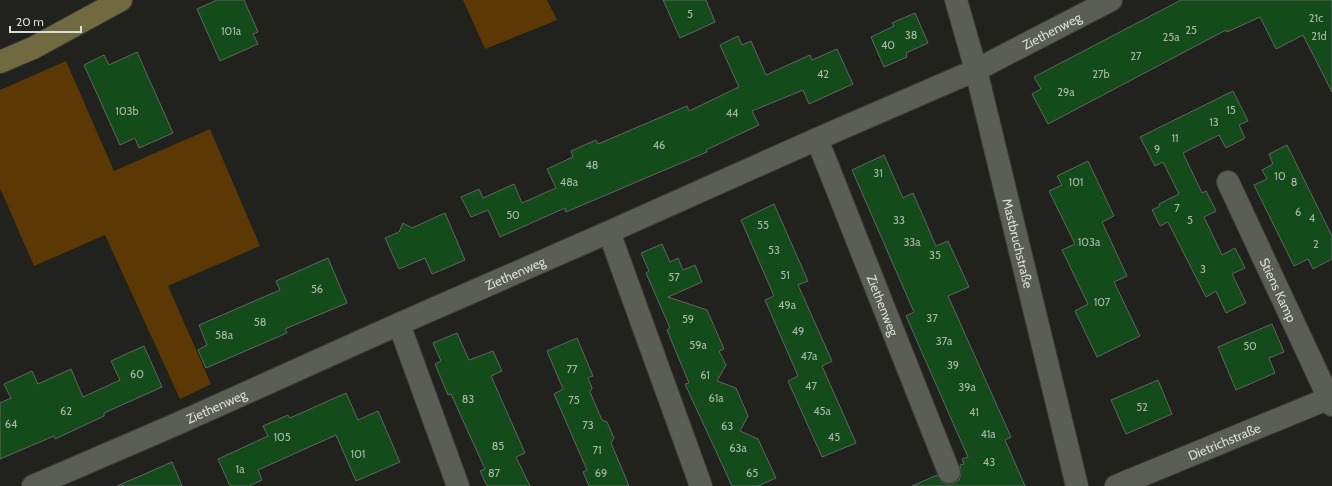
<svg xmlns="http://www.w3.org/2000/svg" width="1332" height="486" viewBox="0 0 1332 486" font-family="Cabin,sans-serif">
<style>
.green{fill:#5c3804}
.building{fill:#144b1a;stroke:#616661}
.lines{fill:none;stroke-linecap:round;stroke-linejoin:round}
.street-casing{stroke:#3c3d39;stroke-width:24}
.secondary-casing{stroke:#3c3d39;stroke-width:24}
.street{stroke:#5b5d57;stroke-width:22}
.secondary{stroke:#716a41;stroke-width:22}
.labels{text-anchor:middle;stroke-width:3;stroke-linejoin:round;paint-order:stroke}
.number-label{font-size:11px;fill:#aab8a9}
.street-label{font-size:13px;fill:#dcddd9;stroke:#21221d}
</style>
<rect width="100%" height="100%" fill="#21221d"/>
<g class="green">
<polygon points="463,0 547,0 557,20 485,49"/>
<polygon points="66,61 114,171 210,129 260,246 168,286 211,384 180,399 105,235 34,266 0,188 0,90"/>
</g>
<g class="building">
<polygon points="217,0 244,0 258,32 253,34 258,44 220,61 197,9"/>
<polygon points="663,0 706,0 715,22 680,38"/>
<polygon points="1181,0 1332,0 1332,92 1303,35 1276,49 1260,17 1227,32 1226,30 1048,124 1032,94 1041,89 1034,77"/>
<polygon points="915,13 928,43 906,53 907,57 884,67 871,37 894,26 892,23"/>
<polygon points="738,36 742,45 751,41 766,75 810,55 812,60 837,49 853,84 809,104 803,90 752,111 759,125 706,150 707,152 566,212 565,208 500,237 488,210 471,217 461,197 479,189 483,198 514,184 522,203 556,188 547,169 573,157 571,151 596,140 598,144 687,106 689,111 739,87 720,45"/>
<polygon points="137,52 173,133 139,148 135,138 120,145 84,65 104,55 109,65"/>
<polygon points="1233,91 1248,121 1239,125 1245,138 1226,148 1219,135 1183,153 1202,193 1206,191 1216,211 1204,217 1222,255 1235,248 1245,268 1232,274 1246,303 1226,313 1216,291 1206,297 1168,222 1160,226 1152,210 1160,206 1159,204 1179,194 1163,162 1155,166 1140,137"/>
<polygon points="1287,145 1332,236 1332,259 1313,269 1308,259 1294,266 1254,185 1267,179 1262,170 1273,164 1269,154"/>
<polygon points="884,155 903,198 913,193 936,246 948,241 969,287 948,296 1011,437 1005,440 1025,486 912,486 937,475 942,482 948,484 954,483 959,480 961,474 960,465 964,464 962,459 968,457 906,316 914,312 852,170"/>
<polygon points="1088,161 1114,216 1102,222 1127,276 1114,282 1140,336 1097,357 1075,311 1088,304 1062,250 1075,244 1049,191 1062,185 1057,176"/>
<polygon points="774,204 808,281 798,285 832,361 822,366 856,443 822,457 788,381 798,376 765,300 774,296 741,220"/>
<polygon points="445,213 465,260 432,274 425,258 399,269 385,238 399,232 403,223 412,228"/>
<polygon points="662,244 670,262 678,258 683,270 695,265 702,282 668,297 707,310 724,349 719,351 726,365 717,381 736,388 748,416 740,431 758,439 776,478 758,486 732,486 685,384 689,383 667,330 670,328 646,273 649,271 641,253"/>
<polygon points="328,258 347,303 285,329 287,333 206,368 198,350 207,345 199,325 280,290 276,281"/>
<polygon points="1272,324 1284,352 1269,358 1275,373 1236,390 1218,347"/>
<polygon points="457,333 469,360 493,351 502,371 491,376 525,453 516,457 530,486 487,486 480,471 485,469 451,394 448,395 435,364 441,361 433,343"/>
<polygon points="577,338 593,376 588,378 592,388 590,392 602,420 607,422 614,438 611,443 629,486 589,486 583,472 587,470 554,394 563,389 547,351"/>
<polygon points="144,346 162,387 104,413 104,416 55,439 54,436 0,459 0,403 11,398 4,384 32,371 38,384 71,369 83,397 120,380 111,361"/>
<polygon points="1158,380 1172,414 1126,434 1111,400"/>
<polygon points="346,393 358,420 378,411 400,462 356,481 336,435 258,470 262,480 249,486 230,486 218,459 268,436 263,426 288,415 290,418"/>
<polygon points="172,462 182,486 117,486"/>
</g>
<g class="lines">
<g class="street-casing">
<g id="street">
<path id="s1" d="M956,0L976,70L1077,486"/>
<path id="s2" d="M817,139L949,472"/>
<path id="s3" d="M1228,182L1332,405"/>
<polyline points="609,232 701,486"/>
<polyline points="399,324 458,486"/>
<path id="s4" d="M33,486L179,423L399,324L609,232L817,139L976,70L1111,0"/>
<path id="s5" d="M1116,486L1332,397"/>
</g>
</g>
<g class="secondary-casing">
<polyline id="secondary" points="0,62 33,48 121,0"/>
</g>
<use href="#street" class="street"/>
<use href="#secondary" class="secondary"/>
</g>
<g class="labels">
<g class="number-label">
<text x="690" y="18">5</text>
<text x="1316" y="22">21c</text>
<text x="1191" y="34">25</text>
<text x="231" y="35">101a</text>
<text x="911" y="39">38</text>
<text x="1319" y="40">21d</text>
<text x="1171" y="41">25a</text>
<text x="888" y="49">40</text>
<text x="1136" y="60">27</text>
<text x="823" y="78">42</text>
<text x="1101" y="78">27b</text>
<text x="1066" y="96">29a</text>
<text x="1231" y="114">15</text>
<text x="127" y="115">103b</text>
<text x="732" y="117">44</text>
<text x="1214" y="126">13</text>
<text x="1175" y="142">11</text>
<text x="659" y="149">46</text>
<text x="1157" y="153">9</text>
<text x="592" y="169">48</text>
<text x="878" y="177">31</text>
<text x="1280" y="180">10</text>
<text x="569" y="186">48a</text>
<text x="1076" y="186">101</text>
<text x="1294" y="186">8</text>
<text x="1177" y="212">7</text>
<text x="1298" y="216">6</text>
<text x="513" y="219">50</text>
<text x="1312" y="222">4</text>
<text x="899" y="224">33</text>
<text x="1190" y="224">5</text>
<text x="763" y="229">55</text>
<text x="912" y="246">33a</text>
<text x="1089" y="246">103a</text>
<text x="1316" y="248">2</text>
<text x="774" y="254">53</text>
<text x="935" y="259">35</text>
<text x="1203" y="273">3</text>
<text x="785" y="279">51</text>
<text x="674" y="281">57</text>
<text x="317" y="293">56</text>
<text x="1102" y="306">107</text>
<text x="787" y="309">49a</text>
<text x="932" y="322">37</text>
<text x="688" y="323">59</text>
<text x="260" y="326">58</text>
<text x="798" y="335">49</text>
<text x="224" y="339">58a</text>
<text x="944" y="345">37a</text>
<text x="698" y="349">59a</text>
<text x="1250" y="350">50</text>
<text x="809" y="360">47a</text>
<text x="953" y="369">39</text>
<text x="572" y="373">77</text>
<text x="137" y="378">60</text>
<text x="705" y="379">61</text>
<text x="811" y="390">47</text>
<text x="967" y="391">39a</text>
<text x="716" y="402">61a</text>
<text x="468" y="403">83</text>
<text x="574" y="404">75</text>
<text x="1142" y="411">52</text>
<text x="66" y="415">62</text>
<text x="822" y="415">45a</text>
<text x="974" y="416">41</text>
<text x="11" y="428">64</text>
<text x="588" y="429">73</text>
<text x="727" y="430">63</text>
<text x="988" y="438">41a</text>
<text x="282" y="441">105</text>
<text x="834" y="441">45</text>
<text x="498" y="450">85</text>
<text x="738" y="452">63a</text>
<text x="597" y="454">71</text>
<text x="358" y="458">101</text>
<text x="989" y="466">43</text>
<text x="240" y="473">1a</text>
<text x="494" y="477">87</text>
<text x="601" y="477">69</text>
<text x="752" y="477">65</text>
</g>
<g class="street-label">
<text dy="5" stroke="none"><textPath href="#s4" startOffset="1116">Ziethenweg</textPath></text>
<text dy="5" stroke="none"><textPath href="#s1" startOffset="251">Mastbruchstraße</textPath></text>
<text dy="5" stroke="none"><textPath href="#s4" startOffset="527">Ziethenweg</textPath></text>
<text dy="5" stroke="none"><textPath href="#s3" startOffset="119">Stiens Kamp</textPath></text>
<text dy="5" stroke="none"><textPath href="#s2" startOffset="179">Ziethenweg</textPath></text>
<text dy="5" stroke="none"><textPath href="#s4" startOffset="200">Ziethenweg</textPath></text>
<text dy="5" stroke="none"><textPath href="#s5" startOffset="117">Dietrichstraße</textPath></text>
</g>
</g>
<path d="M10 26v6h71v-6" fill="none" stroke="#dcddd9" stroke-width="2"/>
<text x="16" y="26" font-size="12" fill="#dcddd9" stroke="#21221d" stroke-width="3" paint-order="stroke">20 m</text>
</svg>
